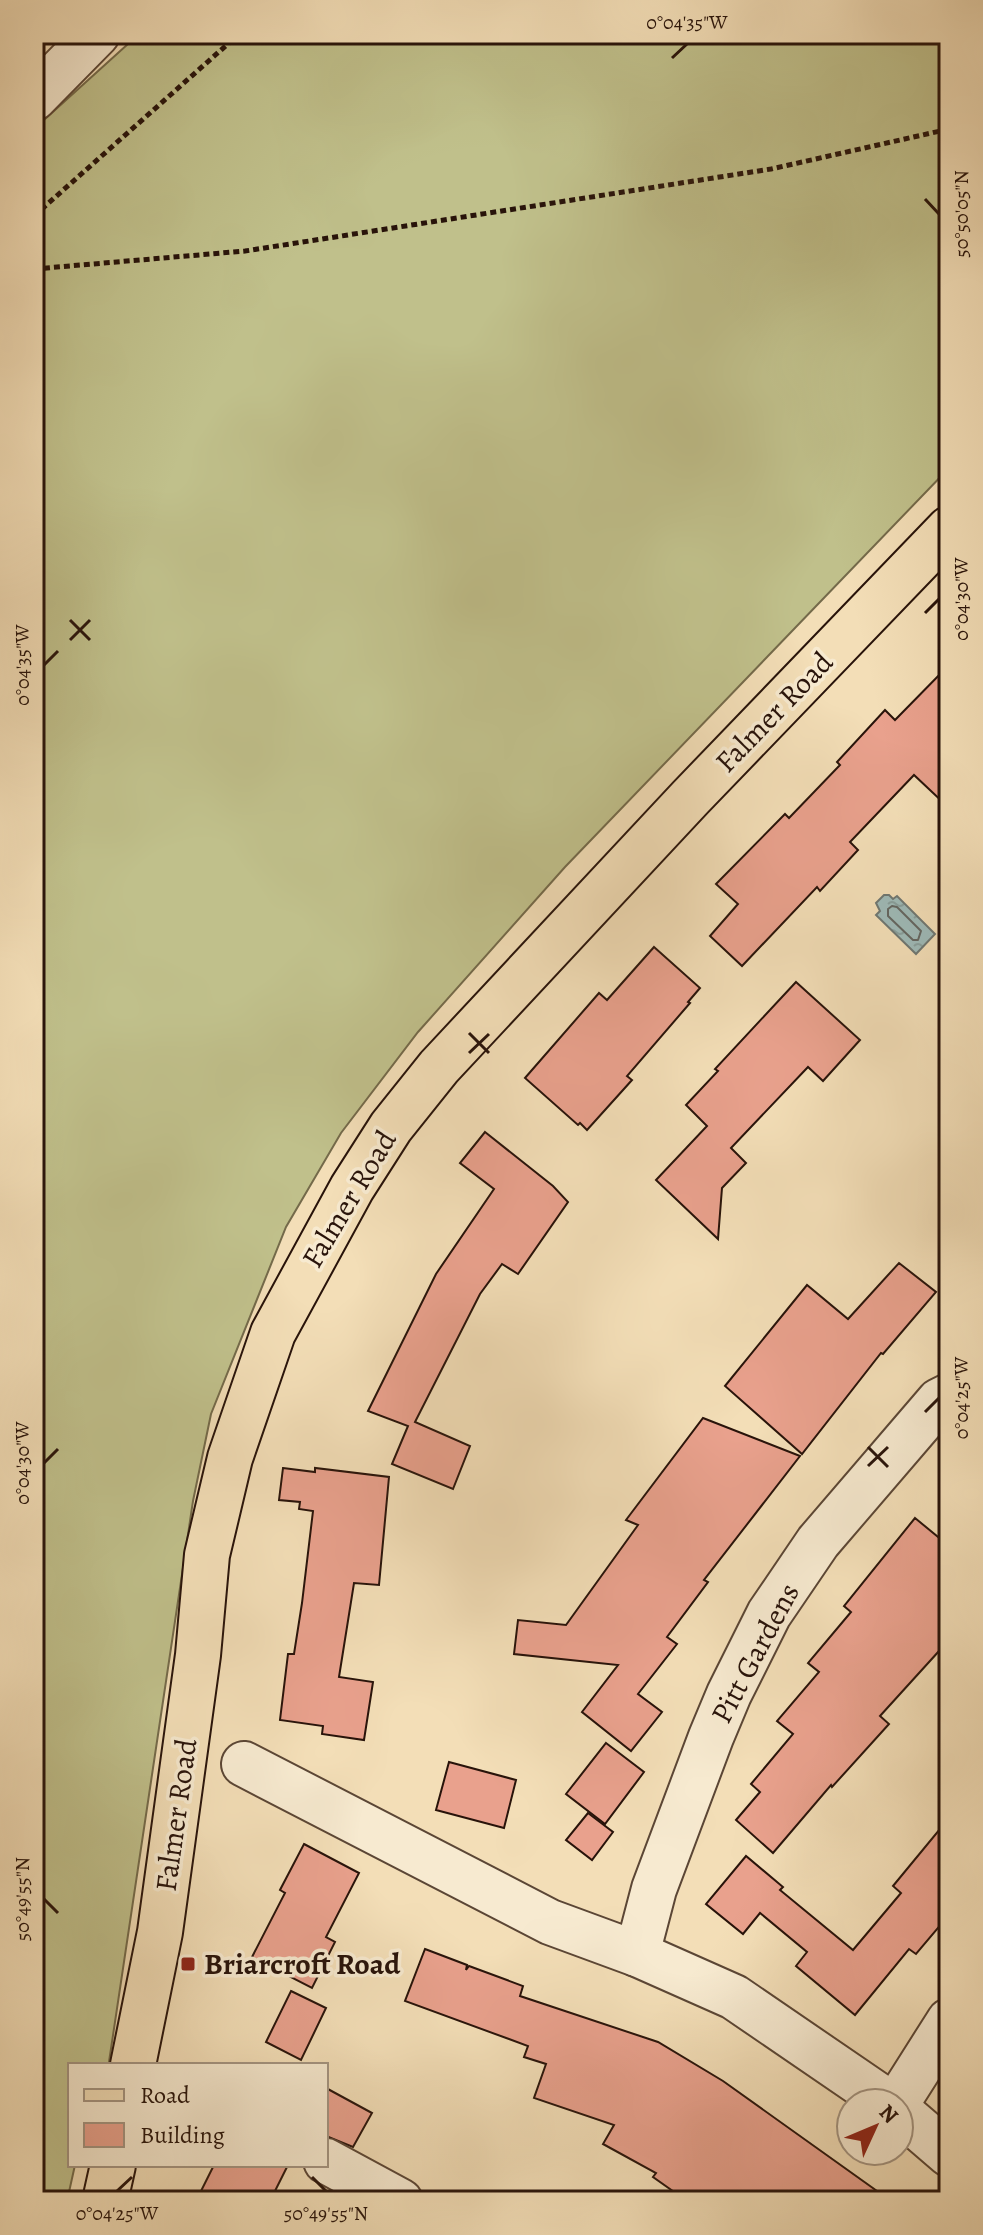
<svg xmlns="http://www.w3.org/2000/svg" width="983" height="2235" viewBox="0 0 983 2235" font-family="Alegreya,serif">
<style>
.grass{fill:#c0c08b;stroke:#746a4a;stroke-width:2}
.water{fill:url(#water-ripples);stroke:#6f7772;stroke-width:2}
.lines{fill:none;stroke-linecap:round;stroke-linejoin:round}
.shore{stroke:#636661;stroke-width:2}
.building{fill:#e9a18d;stroke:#28130a;stroke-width:2}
.minor-casing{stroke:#5b4635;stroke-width:48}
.major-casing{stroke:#28130a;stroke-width:48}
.path{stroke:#28130a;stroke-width:5;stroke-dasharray:6 4;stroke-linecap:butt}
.minor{stroke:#f7ead0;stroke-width:44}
.major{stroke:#f3deb7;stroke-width:44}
.ticks{fill:none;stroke:#28130a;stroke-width:3}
.poi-dot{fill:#8f2418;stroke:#f7ead0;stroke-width:3}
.labels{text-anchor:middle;stroke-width:7;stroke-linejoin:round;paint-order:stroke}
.street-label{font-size:30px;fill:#28130a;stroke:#f7ead0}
.poi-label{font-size:30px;font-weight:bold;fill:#28130a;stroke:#f7ead0;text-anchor:start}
.neatline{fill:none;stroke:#28130a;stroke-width:3}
.ticks-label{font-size:20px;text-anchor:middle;fill:#28130a}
</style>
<defs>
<pattern id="water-ripples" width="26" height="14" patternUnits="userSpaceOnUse" patternTransform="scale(2)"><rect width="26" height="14" fill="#9ebab8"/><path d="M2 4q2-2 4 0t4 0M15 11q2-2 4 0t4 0" fill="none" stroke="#889f9d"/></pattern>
</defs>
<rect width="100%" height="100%" fill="#f3deb7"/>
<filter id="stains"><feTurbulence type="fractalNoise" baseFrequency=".0025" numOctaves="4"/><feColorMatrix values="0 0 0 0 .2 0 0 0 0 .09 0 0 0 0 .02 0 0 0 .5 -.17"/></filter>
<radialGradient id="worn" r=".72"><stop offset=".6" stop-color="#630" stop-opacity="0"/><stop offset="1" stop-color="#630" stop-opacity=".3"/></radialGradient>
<polygon class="grass" points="139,34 949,34 949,468 565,867 418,1032 341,1133 286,1227 211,1414 193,1501 109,2062 107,2065 70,2065 70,2165 75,2165 67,2201 34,2201 34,129"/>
<polygon class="water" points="884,895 889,895 893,899 897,896 935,934 916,954 876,915 880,911 876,903"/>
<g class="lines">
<polygon class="shore" points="892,906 897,907 921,931 918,940 913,940 888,916 888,909"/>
</g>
<g class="building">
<polygon points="949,665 949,808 914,775 850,842 858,850 820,891 817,887 742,966 710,936 738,904 716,884 785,814 789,818 840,765 837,762 885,710 895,720"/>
<polygon points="654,947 700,988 688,1002 690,1003 627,1076 632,1080 587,1130 580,1123 578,1125 525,1078 599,993 607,1000"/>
<polygon points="796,982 860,1040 823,1081 808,1067 731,1148 746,1163 722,1188 718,1239 656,1180 707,1126 686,1105 718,1071 715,1069"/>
<polygon points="485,1132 553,1186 568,1202 518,1274 502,1264 480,1294 415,1422 470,1446 453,1489 392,1464 408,1426 368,1411 436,1274 494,1189 460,1163"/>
<polygon points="899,1263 936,1292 883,1354 881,1353 802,1454 725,1386 807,1285 848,1319"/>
<polygon points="703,1418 800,1456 704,1580 708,1582 667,1637 677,1644 638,1694 662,1712 631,1751 582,1712 618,1665 514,1654 518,1620 566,1625 638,1525 626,1520"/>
<polygon points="283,1468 315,1472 315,1468 389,1477 379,1585 354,1583 339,1677 373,1682 364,1740 322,1734 323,1726 280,1720 288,1654 294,1654 302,1603 313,1511 299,1509 300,1502 279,1500"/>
<polygon points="915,1518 949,1546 949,1640 880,1716 889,1724 832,1787 831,1785 773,1853 736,1820 760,1792 751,1784 793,1734 777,1721 819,1672 808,1663 851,1612 844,1606"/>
<polygon points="606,1743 644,1772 605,1824 566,1794"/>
<polygon points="449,1762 516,1780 504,1828 436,1810"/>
<polygon points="588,1813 613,1832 592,1860 566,1840"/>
<polygon points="949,1818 949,1915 916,1954 909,1949 855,2015 796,1966 807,1952 760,1913 743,1934 706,1904 746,1856 783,1887 780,1890 853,1950 901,1893 893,1886"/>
<polygon points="304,1844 359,1873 326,1937 335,1942 312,1988 252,1957 285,1893 280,1890"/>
<polygon points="425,1949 467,1965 466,1970 469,1966 523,1986 520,1996 658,2042 723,2081 891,2201 687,2201 653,2177 656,2173 603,2144 614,2125 534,2098 546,2064 524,2057 528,2046 405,2001"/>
<polygon points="291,1991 326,2008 301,2060 266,2042"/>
<polygon points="326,2088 372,2113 353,2147 326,2136"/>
<polygon points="214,2165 288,2165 270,2201 196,2201"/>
</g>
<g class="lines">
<g class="minor-casing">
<g id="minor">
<polyline points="34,98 97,34"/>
<polyline points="244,1764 550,1922 637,1954 734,1997 889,2103"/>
<polyline points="637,1954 654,1889 711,1737 729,1694 769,1614 818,1542 939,1401 949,1396"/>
<polyline points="897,2103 949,2021"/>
<polyline points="899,2111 949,2154"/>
<polyline points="326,2161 400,2201"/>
</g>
</g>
<g class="major-casing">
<g id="major">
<polyline points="133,2065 160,1932 198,1655 207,1555 230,1458 273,1333 352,1188 391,1127 439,1067 690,798 949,529"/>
<polyline points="105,2201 113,2165"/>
</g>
</g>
<g class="path">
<polyline points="34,216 239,34"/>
<polyline points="34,269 245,251 771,169 949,129"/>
</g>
<use href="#minor" class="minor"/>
<use href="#major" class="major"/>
</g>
<path class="ticks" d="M672,58L687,44M925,199L939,214M925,613L939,599M70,620L90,640M70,640L90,620M44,665L58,651M469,1033L489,1053M469,1053L489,1034M925,1412L939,1398M868,1447L888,1467M44,1463L58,1449M868,1466L888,1447M44,1899L58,1913M312,2177L326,2191M117,2191L132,2177"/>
<rect class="poi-dot" x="180" y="1956" width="16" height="16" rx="4"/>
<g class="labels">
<g class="street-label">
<text transform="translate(774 712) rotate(-46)" y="10">Falmer Road</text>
<text transform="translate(349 1199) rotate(-59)" y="10">Falmer Road</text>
<text transform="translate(755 1653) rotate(-62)" y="10">Pitt Gardens</text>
<text transform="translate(176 1815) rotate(-82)" y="10">Falmer Road</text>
</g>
<g class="poi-label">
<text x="204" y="1974">Briarcroft Road</text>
</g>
</g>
<rect width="983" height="2235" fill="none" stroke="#f3deb7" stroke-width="88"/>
<rect x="68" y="2063" width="260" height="104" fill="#f7ead0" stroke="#a49481" stroke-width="2"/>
<rect x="84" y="2089" width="40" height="12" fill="#f3deb7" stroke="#a49481" stroke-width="2"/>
<text x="140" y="2103" font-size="24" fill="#28130a">Road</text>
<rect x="84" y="2123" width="40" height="24" fill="#e9a18d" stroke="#a49481" stroke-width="2"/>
<text x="140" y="2143" font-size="24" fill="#28130a">Building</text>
<g transform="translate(875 2127) rotate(46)"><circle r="38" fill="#f7ead0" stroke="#a49481" stroke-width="2"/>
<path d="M0-6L14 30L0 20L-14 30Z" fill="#8f2418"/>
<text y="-12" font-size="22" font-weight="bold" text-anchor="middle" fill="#28130a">N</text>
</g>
<rect x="44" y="44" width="895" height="2147" class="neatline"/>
<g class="ticks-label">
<text x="687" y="29">0°04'35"W</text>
<text transform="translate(961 214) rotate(-90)" y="7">50°50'05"N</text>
<text transform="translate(961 599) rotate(-90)" y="7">0°04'30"W</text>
<text transform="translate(22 665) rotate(-90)" y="7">0°04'35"W</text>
<text transform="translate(961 1398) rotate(-90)" y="7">0°04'25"W</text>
<text transform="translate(22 1463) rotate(-90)" y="7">0°04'30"W</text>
<text transform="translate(22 1899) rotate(-90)" y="7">50°49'55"N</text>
<text x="117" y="2220">0°04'25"W</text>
<text x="326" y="2220">50°49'55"N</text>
</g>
<rect width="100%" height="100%" filter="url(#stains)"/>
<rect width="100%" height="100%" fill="url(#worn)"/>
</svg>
